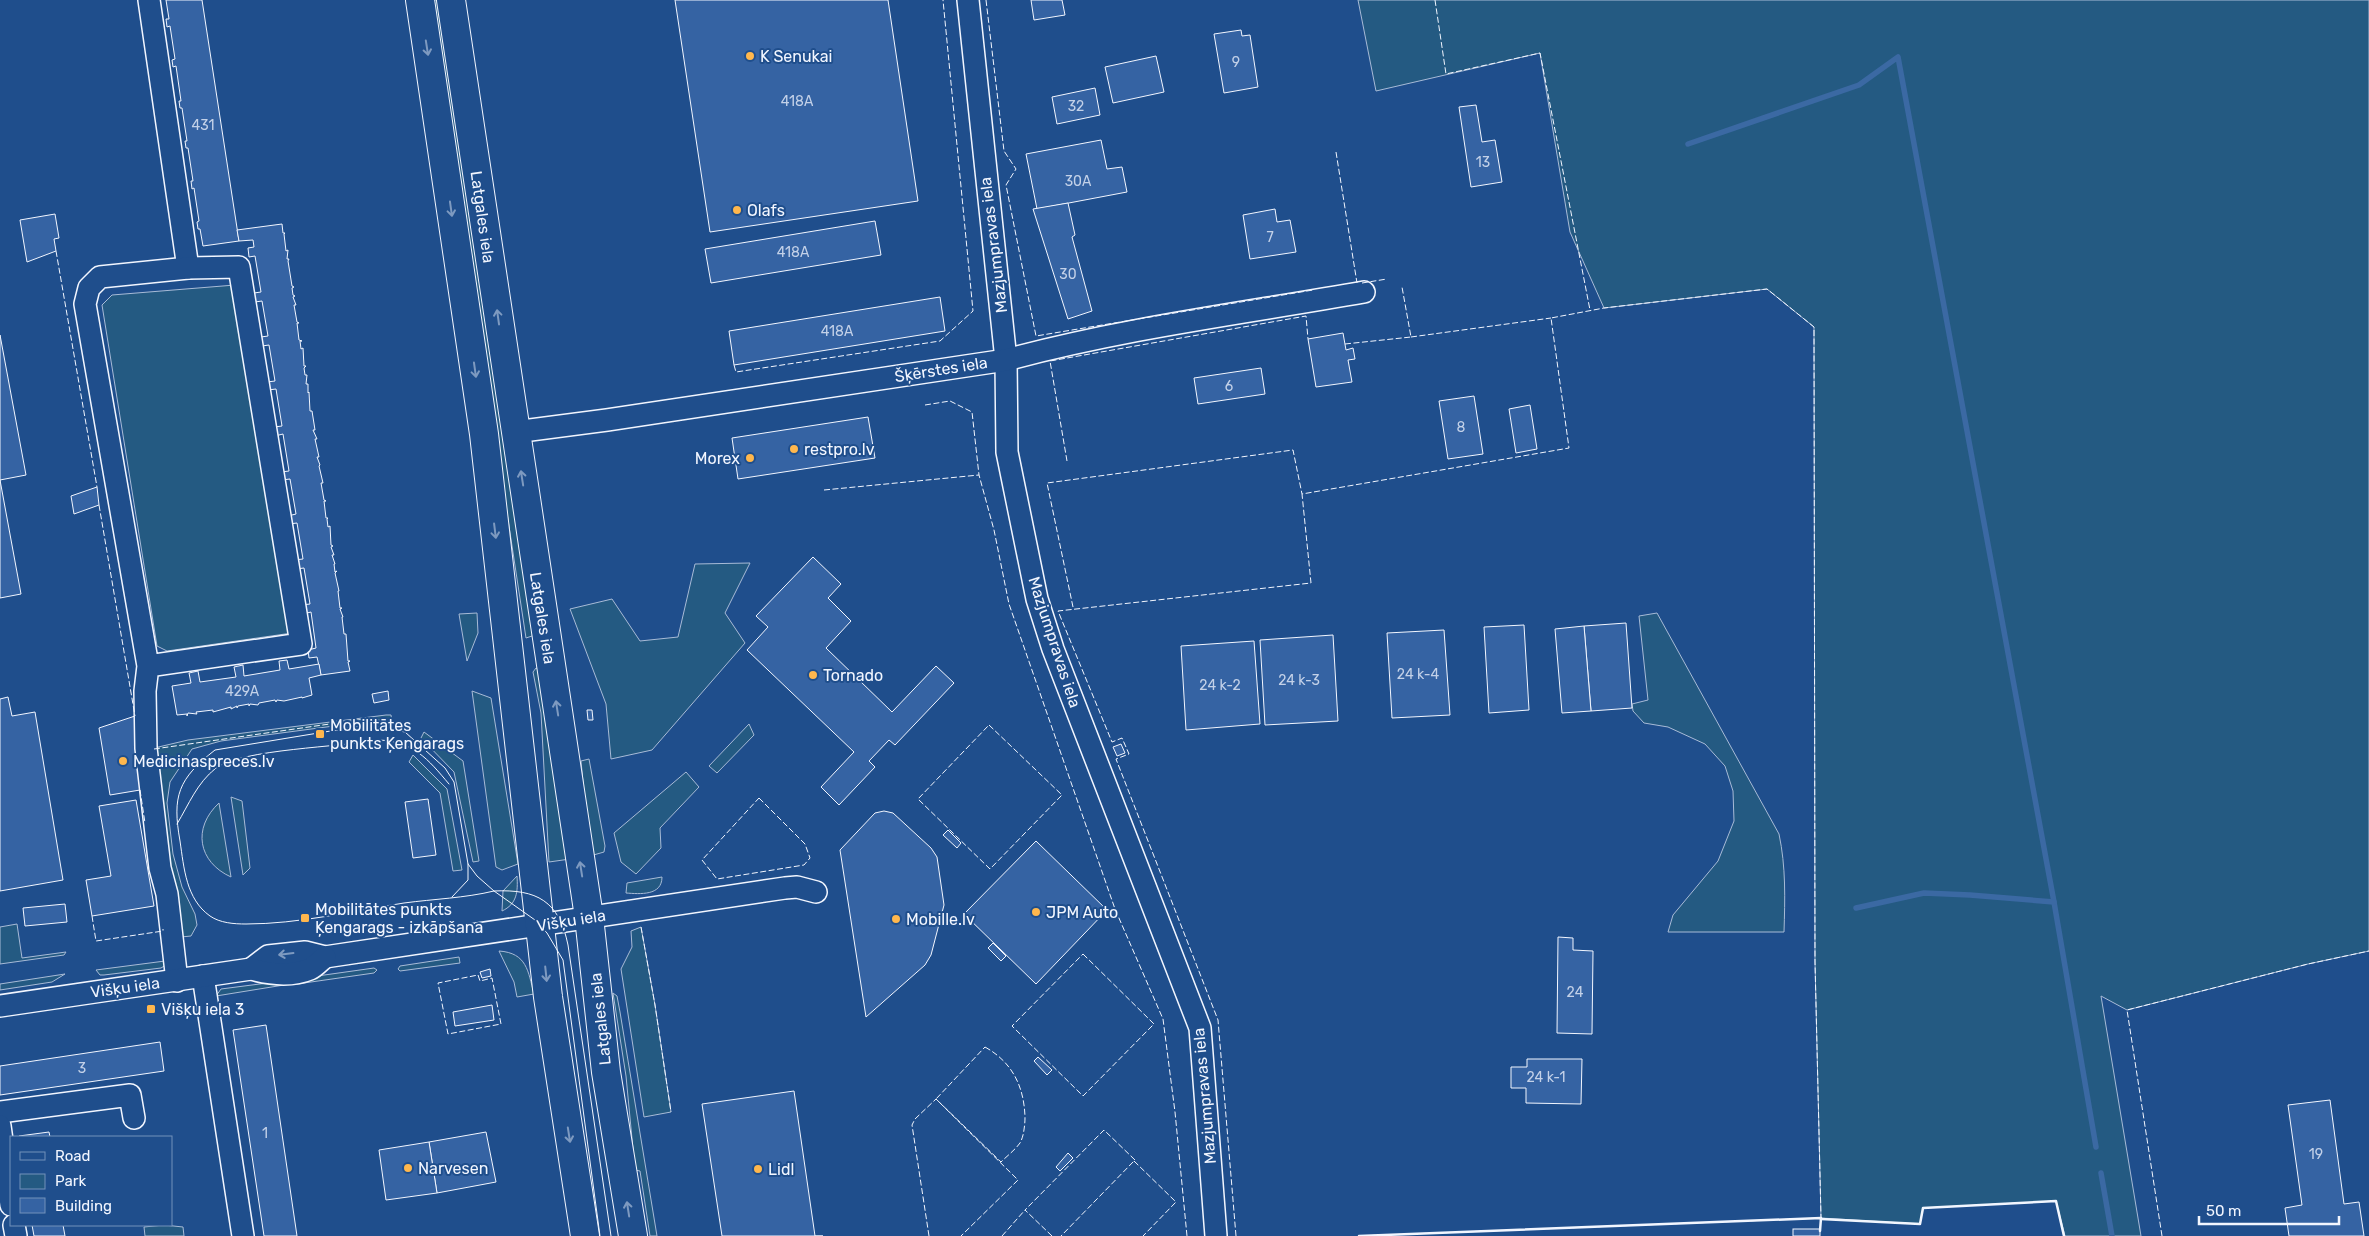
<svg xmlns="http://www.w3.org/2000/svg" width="2369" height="1236" viewBox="0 0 2369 1236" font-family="Rubik,sans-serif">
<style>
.green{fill:#245a82;stroke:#a8bbd7}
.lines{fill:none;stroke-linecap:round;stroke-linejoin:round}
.stream{stroke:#3b69a3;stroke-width:5.5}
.building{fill:#3563a3;stroke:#f2f6ff}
.minor-casing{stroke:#f2f6ff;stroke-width:24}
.highway-casing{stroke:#f2f6ff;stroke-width:30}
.minor{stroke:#1f4e8c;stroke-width:21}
.highway{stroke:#1f4e8c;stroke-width:28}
.tram{stroke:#f2f6ff;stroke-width:1}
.fence{stroke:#f2f6ff;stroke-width:1;stroke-dasharray:6 2.5;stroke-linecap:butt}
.wall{stroke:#f2f6ff;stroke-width:2.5}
.oneway{stroke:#7e9ac0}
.poi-dot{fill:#ffb74d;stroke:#1f4e8c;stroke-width:2}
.labels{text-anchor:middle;stroke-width:4;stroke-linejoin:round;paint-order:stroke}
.number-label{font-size:14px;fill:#c3d1e8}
.poi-label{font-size:16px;fill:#f2f6ff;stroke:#1f4e8c;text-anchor:start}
.street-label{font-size:16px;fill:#f2f6ff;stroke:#1f4e8c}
</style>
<rect width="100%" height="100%" fill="#1f4e8c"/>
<g class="green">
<polygon points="429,0 439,0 535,635 526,638"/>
<polygon points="1358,0 2369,0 2369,951 2308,964 2127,1010 2101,996 2141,1236 2065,1236 2056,1201 1923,1208 1920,1224 1821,1218 1815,962 1814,327 1767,289 1604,308 1570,232 1540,53 1376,91"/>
<polygon points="235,285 292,633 167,651 157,646 102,305 112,295"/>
<polygon points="750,563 725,613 745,643 652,750 611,759 606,704 570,609 612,599 640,641 678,637 695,564"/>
<polygon points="477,613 478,633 467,661 459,614"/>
<path d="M1657,613L1779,834C1786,867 1785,899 1784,932H1668L1673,915L1718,861L1734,821L1733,791L1725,766L1705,744L1668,727L1644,723L1633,711L1632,704L1648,700L1639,616Z"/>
<polygon points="536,668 540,670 570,859 549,862 541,713 533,672"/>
<polygon points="472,691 491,698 518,864 502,870 496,867"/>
<polygon points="386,715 391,715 392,723 379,720 221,741 192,749 170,782 167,803 173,854 182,887 195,914 197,925 191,936 181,937 150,749 188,740"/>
<polygon points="749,724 754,735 717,773 709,766"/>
<polygon points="424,732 463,761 479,861 473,862 454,772 421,738"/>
<polygon points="413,755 447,789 462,870 453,871 440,793 409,762"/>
<polygon points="589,759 605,846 604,852 590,856 581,761"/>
<polygon points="686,772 699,787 660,828 661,848 636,874 621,862 614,833"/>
<polygon points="231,797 242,801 250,868 243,875"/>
<path d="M219,803L231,877C198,862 192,828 219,803Z"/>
<path d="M517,876C518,892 517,904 502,911L503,891Z"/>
<path d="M662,877C662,896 640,894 626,893L627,883Z"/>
<polygon points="17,924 22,958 66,952 64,955 0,964 0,927"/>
<polygon points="641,927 655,1005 671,1112 644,1117 621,969 632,947 631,931"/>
<path d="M499,951C527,953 528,971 534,994L517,997L514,982Z"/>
<polygon points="459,957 460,963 400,971 398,969 400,966"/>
<polygon points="165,961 166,965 161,968 104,975 100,975 96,970"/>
<polygon points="374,968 377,970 374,973 297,984 296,979"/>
<polygon points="65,974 52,982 0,990 0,984"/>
<polygon points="283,981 284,985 216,996 221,989"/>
<polygon points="613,993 617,996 620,1012 657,1236 650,1236 640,1171 635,1170 626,1076"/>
<polygon points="164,1225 183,1227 184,1236 145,1236 144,1227"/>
</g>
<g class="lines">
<g class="stream">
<polyline points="1688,144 1859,85 1898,57 2054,902 2096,1147"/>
<polyline points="1856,908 1924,893 1970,895 2054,902"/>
<polyline points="2101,1173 2112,1236"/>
</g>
</g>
<g class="building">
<polygon points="166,0 202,0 239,241 203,246 200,229 198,229 197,222 199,221 194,188 192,189 191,181 193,181 188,148 186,148 185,141 187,141 182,108 180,108 179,101 181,101 176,66 173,67 172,60 175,59 170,26 167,27 166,19 169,19"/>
<polygon points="675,0 888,0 918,201 710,232"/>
<polygon points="1031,0 1062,0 1065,15 1034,20"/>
<polygon points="1241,30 1242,36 1250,35 1258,87 1224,93 1214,34"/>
<polygon points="1156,56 1164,92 1113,103 1105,67"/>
<polygon points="1095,88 1100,115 1057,124 1052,97"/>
<polygon points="1476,105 1482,142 1495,140 1502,182 1471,187 1459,107"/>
<polygon points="1101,140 1107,169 1122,167 1127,192 1037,209 1026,154"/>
<polygon points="1068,203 1075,235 1072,237 1092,311 1068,319 1033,209"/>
<polygon points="1275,209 1277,222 1290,220 1296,252 1250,259 1243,215"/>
<polygon points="55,214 59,238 54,239 56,251 27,262 20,220"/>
<polygon points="875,221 881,255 711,283 705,249"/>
<polygon points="282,224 283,233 285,233 284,234 286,251 288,250 287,259 289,259 288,261 292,286 294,287 292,288 293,295 295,296 293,297 296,305 294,305 297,322 299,323 297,323 299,340 302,341 300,341 301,349 303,348 304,366 306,366 304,368 305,375 307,375 306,384 308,384 308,393 309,392 310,411 312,411 315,430 313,430 317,439 315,439 319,457 317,457 320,465 319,466 323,483 321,483 324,500 326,501 324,501 326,518 328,518 327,519 328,527 330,526 331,545 333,546 331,547 334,555 332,555 335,564 334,564 335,572 337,571 335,573 339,591 338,591 340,608 342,608 340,609 343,617 342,617 344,634 346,634 348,661 350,661 348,662 350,671 321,675 317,657 309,658 308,650 316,648 311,612 303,614 301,605 310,604 304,568 296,569 294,560 303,559 297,523 289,524 288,516 296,514 290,479 282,480 281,472 289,471 283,434 275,436 274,427 282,426 276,389 268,390 267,382 275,381 269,345 262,346 261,337 268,336 262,301 255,302 254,293 261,292 255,256 249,257 248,248 254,247 253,240 239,241 237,230"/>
<polygon points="940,297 945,331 734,365 729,331"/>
<polygon points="1343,333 1346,350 1353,348 1355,359 1348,360 1352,382 1316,387 1308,339"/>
<polygon points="0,335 26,475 0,480 21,594 0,598"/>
<polygon points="1261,368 1265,394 1198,404 1194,378"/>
<polygon points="1474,396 1483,454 1448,459 1439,401"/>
<polygon points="1530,405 1537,449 1516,453 1509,409"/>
<polygon points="868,417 875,458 738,479 732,438"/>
<polygon points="97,487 99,505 74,514 71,496"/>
<polygon points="813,557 841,584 828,598 851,621 826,648 892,712 936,666 954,683 895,745 889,740 869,761 875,767 839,805 821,787 854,752 747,650 768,627 756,616"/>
<polygon points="1626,623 1632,708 1591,711 1584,626"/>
<polygon points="1524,625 1529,710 1489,713 1484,627"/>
<polygon points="1584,626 1591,711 1562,713 1555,629"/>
<polygon points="1444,630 1450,715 1392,718 1387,633"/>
<polygon points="1333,635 1338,721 1265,725 1260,640"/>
<polygon points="1254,641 1260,724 1186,730 1181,646"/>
<polygon points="287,660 289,669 319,664 321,675 309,678 312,695 302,698 302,697 284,701 277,700 276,702 275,700 259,703 258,705 250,704 249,706 249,704 238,706 237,708 237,706 231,709 231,707 213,712 213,710 196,712 197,714 188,713 187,716 187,714 177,715 172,686 191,683 189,673 198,671 200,682 236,677 234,667 243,665 244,676 280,670 279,661"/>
<polygon points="388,691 389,700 374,703 372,694"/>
<polygon points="8,697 12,716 35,712 63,880 0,891 0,699"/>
<polygon points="587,710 592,710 593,720 588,720"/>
<polygon points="135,716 146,789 110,795 99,728"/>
<polygon points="1121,744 1125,753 1117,756 1113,747"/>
<polygon points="428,799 436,855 413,858 405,802"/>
<polygon points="136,800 154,906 92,916 86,880 111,876 99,806"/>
<polygon points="884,811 893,813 931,848 937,857 944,905 931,955 925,965 866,1017 840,850 875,813"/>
<polygon points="948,830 961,843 957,848 943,835"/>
<polygon points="1036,841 1107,910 1036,984 964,914"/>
<polygon points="65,904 67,922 25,926 23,908"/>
<polygon points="1558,937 1573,938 1573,950 1593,951 1592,1034 1557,1033"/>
<polygon points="993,943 1006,956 1001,961 988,948"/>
<polygon points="490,969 491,976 482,978 480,972"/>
<polygon points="492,1005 494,1020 455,1026 453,1012"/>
<polygon points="266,1025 297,1236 264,1236 233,1030"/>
<polygon points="160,1042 164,1071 0,1095 0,1066"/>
<polygon points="1038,1057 1052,1070 1047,1075 1034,1061"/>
<polygon points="1527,1059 1582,1059 1581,1104 1526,1103 1526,1088 1511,1088 1511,1067 1527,1067"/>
<polygon points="794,1091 815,1236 823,1236 722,1236 702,1104"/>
<polygon points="2330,1100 2344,1204 2359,1202 2364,1236 2289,1236 2285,1208 2302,1205 2288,1105"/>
<polygon points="49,1132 50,1137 19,1137 19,1136"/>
<polygon points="486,1132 496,1182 437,1193 429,1142"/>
<polygon points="429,1142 437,1193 386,1200 379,1150"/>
<polygon points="1068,1153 1073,1158 1060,1171 1056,1167"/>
<polygon points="32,1225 63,1225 65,1236 34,1236"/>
<rect x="1793" y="1229" width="27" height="7"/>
</g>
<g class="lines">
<g class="minor-casing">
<g id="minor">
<polyline points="149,0 188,268"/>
<polyline points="968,0 1006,360 1007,452 1037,599 1053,649 1200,1028 1216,1236"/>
<path d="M515,432L607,420L1006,360C1124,328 1245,313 1364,292"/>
<polyline points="148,666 301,644 239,267 188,268 100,277 89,288 85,304 148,666 145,691 146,748 160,868 167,894 177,981"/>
<polyline points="251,969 268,956 305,952 325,957 785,888 797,887 816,892"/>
<polyline points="203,976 243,1236"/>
<path d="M0,1006L251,969C269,974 291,977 310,969C315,967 321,960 325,957"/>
<polyline points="0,1112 130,1095 134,1118"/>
<polyline points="0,1126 11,1205"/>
<polyline points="14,1225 16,1236"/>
</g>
</g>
<g class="highway-casing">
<g id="highway">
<polyline points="420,0 484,434 548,997 585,1236"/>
<polyline points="451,0 589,917 606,1072 633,1236"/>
</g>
</g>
<use href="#minor" class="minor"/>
<use href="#highway" class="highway"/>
<g class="tram">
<path d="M177,824C189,804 197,783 216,768C242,749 342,747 378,740C413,741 428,759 449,784"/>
<polyline points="452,897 468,880 468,864"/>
<path d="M600,1236L563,960L547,933L535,920L494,891L477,876L468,864L454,782L445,768L405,732L367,725L215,750C178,779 172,796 180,841C184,868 186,899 210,916C220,923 234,924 246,924C299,924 352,911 404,903C434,899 465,898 494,891C537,889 559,901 568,945L611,1236"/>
</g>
<g class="fence">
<polyline points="986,0 1004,151 1016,169 1006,185 1036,336 1313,290"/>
<polyline points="1435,0 1446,74 1540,53 1590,310"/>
<polyline points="1336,152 1357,283"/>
<polyline points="56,251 97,487"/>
<polyline points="1362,283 1387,279"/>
<polyline points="1411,337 1551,318"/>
<polyline points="1345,344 1411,337 1402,287"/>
<polyline points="734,365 736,372 940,341 973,311 943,0"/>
<polyline points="925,405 950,401 972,412 979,475 994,530 1009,604 1115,909 1163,1019 1175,1112 1187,1236"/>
<polyline points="1067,461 1050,361 1306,316 1308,339"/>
<polyline points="824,490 979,475"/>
<polyline points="99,505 135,716"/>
<polyline points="1073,607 1047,483 1293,450 1302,494"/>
<polygon points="989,725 1062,795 990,869 918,799"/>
<polyline points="154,749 372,718"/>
<polyline points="140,790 145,823"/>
<polygon points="759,798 805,844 810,858 804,865 717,879 702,860"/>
<polyline points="92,916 96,941 163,931 163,929"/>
<polyline points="641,927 655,1005 671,1112"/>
<polygon points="1083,954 1154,1024 1083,1096 1012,1026"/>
<polygon points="478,975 480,981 492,978 501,1024 448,1034 438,983"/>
<path d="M985,1047C1012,1062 1024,1086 1025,1117C1025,1124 1024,1136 1020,1143C1015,1150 1007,1156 1001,1162L936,1099Z"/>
<polyline points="1134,1161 1176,1202 1143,1236"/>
<polyline points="929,1236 912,1125 915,1119 936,1099 1018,1180 961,1236"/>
<polyline points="1002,1236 1025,1210"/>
<polyline points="1052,1236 1025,1210 1104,1130 1135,1160 1061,1236"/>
<polyline points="1236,1236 1218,1020 1116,759 1129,754 1122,738 1112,742 1058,611 1311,583 1302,494 1569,448 1551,318 1604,308 1767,289 1814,327 1815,962 1821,1218 1359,1236"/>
<polyline points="2162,1236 2127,1010 2308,964 2369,951"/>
</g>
<g class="wall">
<polyline points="1821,1219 1920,1224 1923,1208 2056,1201 2064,1236"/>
<polyline points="1359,1236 1821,1218 1820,1231"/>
</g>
</g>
<defs><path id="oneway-shaft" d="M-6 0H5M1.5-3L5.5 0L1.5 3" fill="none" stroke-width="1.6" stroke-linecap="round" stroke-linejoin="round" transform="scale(1.25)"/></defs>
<g class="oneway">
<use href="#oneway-shaft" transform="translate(427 48) rotate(81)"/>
<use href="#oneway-shaft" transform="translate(451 209) rotate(82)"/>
<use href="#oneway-shaft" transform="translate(498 317) rotate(-98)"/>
<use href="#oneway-shaft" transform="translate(475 370) rotate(82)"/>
<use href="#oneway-shaft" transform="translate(522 478) rotate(-99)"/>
<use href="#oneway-shaft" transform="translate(495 531) rotate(83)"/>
<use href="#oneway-shaft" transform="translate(557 708) rotate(-99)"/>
<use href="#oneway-shaft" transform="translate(581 869) rotate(-99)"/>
<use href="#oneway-shaft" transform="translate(286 954) rotate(173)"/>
<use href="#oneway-shaft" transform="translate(546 974) rotate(84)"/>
<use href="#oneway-shaft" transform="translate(569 1135) rotate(81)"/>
<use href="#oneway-shaft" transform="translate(628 1209) rotate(-99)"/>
</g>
<g class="poi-dot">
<circle cx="750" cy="56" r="5"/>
<circle cx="737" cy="210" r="5"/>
<circle cx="794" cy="449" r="5"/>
<circle cx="750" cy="458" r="5"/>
<circle cx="813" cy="675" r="5"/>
<rect x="315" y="729" width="10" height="10" rx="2.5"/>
<circle cx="123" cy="761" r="5"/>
<circle cx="1036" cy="912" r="5"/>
<rect x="300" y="913" width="10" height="10" rx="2.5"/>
<circle cx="896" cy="919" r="5"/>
<rect x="146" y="1004" width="10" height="10" rx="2.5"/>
<circle cx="408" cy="1168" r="5"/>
<circle cx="758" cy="1169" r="5"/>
</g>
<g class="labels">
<g class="number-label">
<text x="1236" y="67">9</text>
<text x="797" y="106">418A</text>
<text x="1076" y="111">32</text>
<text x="203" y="130">431</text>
<text x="1483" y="167">13</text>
<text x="1078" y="186">30A</text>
<text x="1270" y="242">7</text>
<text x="793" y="257">418A</text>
<text x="1068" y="279">30</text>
<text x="837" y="336">418A</text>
<text x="1229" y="391">6</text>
<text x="1461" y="432">8</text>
<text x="1418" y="679">24 k-4</text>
<text x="1299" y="685">24 k-3</text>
<text x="1220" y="690">24 k-2</text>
<text x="242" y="696">429A</text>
<text x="1575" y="997">24</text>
<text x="82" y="1073">3</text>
<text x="1546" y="1082">24 k-1</text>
<text x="265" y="1138">1</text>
<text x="2316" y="1159">19</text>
</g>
<g class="poi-label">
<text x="760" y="62">K Senukai</text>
<text x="747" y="216">Olafs</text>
<text x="804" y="455">restpro.lv</text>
<text x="740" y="464" text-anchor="end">Morex</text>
<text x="823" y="681">Tornado</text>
<text x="330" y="731">Mobilitātes<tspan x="330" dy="18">punkts Ķengarags</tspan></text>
<text x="133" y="767">Medicinaspreces.lv</text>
<text x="315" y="915">Mobilitātes punkts<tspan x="315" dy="18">Ķengarags - izkāpšana</tspan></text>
<text x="1046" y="918">JPM Auto</text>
<text x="906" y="925">Mobille.lv</text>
<text x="161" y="1015">Višķu iela 3</text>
<text x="418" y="1174">Narvesen</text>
<text x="768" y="1175">Lidl</text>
</g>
<g class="street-label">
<text transform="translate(483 217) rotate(82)" y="6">Latgales iela</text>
<text transform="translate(993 245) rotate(-97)" y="6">Mazjumpravas iela</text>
<text transform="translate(941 369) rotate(-9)" y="6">Šķērstes iela</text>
<text transform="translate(543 618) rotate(81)" y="6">Latgales iela</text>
<text transform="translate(1055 642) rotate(72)" y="6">Mazjumpravas iela</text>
<text transform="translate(571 920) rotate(-9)" y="6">Višķu iela</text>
<text transform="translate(125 987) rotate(-8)" y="6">Višķu iela</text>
<text transform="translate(600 1019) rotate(-96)" y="6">Latgales iela</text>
<text transform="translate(1204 1096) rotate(-95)" y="6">Mazjumpravas iela</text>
</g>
</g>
<rect x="10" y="1136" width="162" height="90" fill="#1f4e8c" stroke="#7391ba"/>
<rect x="20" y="1152" width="25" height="8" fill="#1f4e8c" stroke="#7391ba"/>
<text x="55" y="1161" font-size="15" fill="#f2f6ff">Road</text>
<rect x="20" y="1174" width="25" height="15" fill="#245a82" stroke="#7391ba"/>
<text x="55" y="1186" font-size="15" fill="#f2f6ff">Park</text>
<rect x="20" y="1198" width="25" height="15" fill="#3563a3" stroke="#7391ba"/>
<text x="55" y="1211" font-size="15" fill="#f2f6ff">Building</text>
<path d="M2199 1216v8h140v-8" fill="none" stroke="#f2f6ff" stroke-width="2.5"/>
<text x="2206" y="1216" font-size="15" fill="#f2f6ff" stroke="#1f4e8c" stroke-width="4" paint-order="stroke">50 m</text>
</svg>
